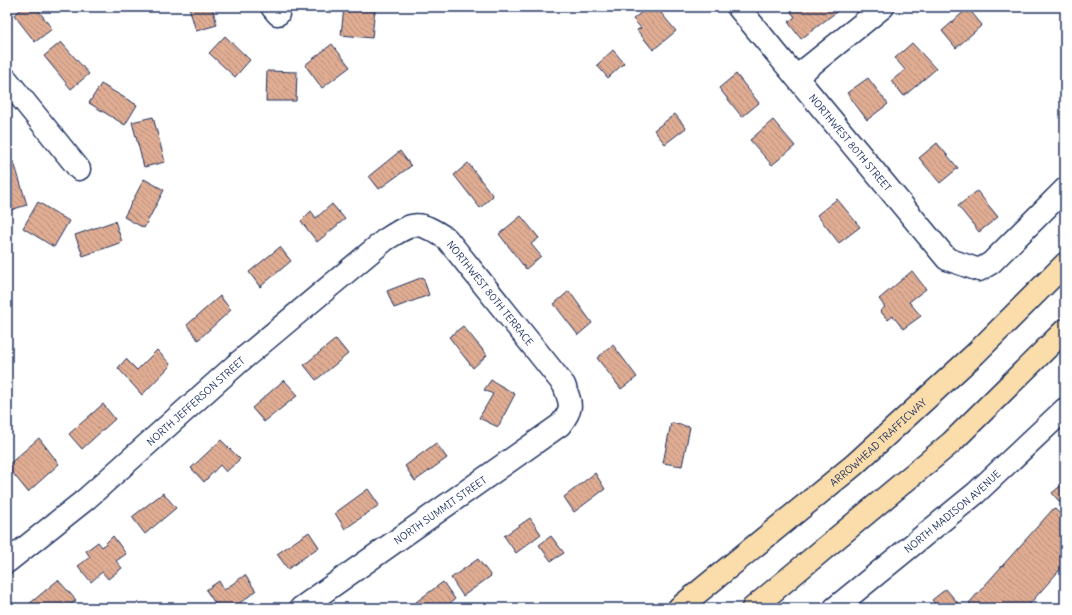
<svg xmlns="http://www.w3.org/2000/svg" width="1072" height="615" viewBox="0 0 1072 615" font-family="Delius,sans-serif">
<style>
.building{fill:url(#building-back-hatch);stroke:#1b2f5e}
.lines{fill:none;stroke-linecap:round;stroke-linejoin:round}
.minor-casing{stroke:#1b2f5e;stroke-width:25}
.highway-casing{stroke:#1b2f5e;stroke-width:25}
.minor{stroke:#fff;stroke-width:22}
.highway{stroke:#faddab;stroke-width:22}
.labels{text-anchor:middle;stroke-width:3;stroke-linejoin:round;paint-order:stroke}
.street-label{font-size:10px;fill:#1b2f5e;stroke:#fff}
</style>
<defs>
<pattern id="building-back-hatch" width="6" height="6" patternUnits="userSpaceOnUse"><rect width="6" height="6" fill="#e0ad93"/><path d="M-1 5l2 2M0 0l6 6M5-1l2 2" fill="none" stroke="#b58d7b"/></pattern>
</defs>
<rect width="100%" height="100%" fill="#fff"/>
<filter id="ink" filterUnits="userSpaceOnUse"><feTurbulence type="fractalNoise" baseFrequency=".025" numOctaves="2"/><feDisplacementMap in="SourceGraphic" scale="8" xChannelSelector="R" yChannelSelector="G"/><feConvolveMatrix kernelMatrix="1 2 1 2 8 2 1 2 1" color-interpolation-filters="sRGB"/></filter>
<g filter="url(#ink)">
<g class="building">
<polygon points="24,7 36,7 52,29 35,42 14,15"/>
<polygon points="189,7 212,7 217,25 196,31"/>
<polygon points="344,7 375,7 372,38 341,35"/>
<polygon points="648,7 656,7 676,31 653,50 637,30 641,28 633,19"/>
<polygon points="796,7 837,7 839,10 801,39 788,22 795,17 790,11"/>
<polygon points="968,8 982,25 956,48 942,31"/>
<polygon points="225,36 250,60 235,77 209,53"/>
<polygon points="61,42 89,74 71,89 44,56"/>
<polygon points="912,43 936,69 904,96 891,81 905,70 895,58"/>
<polygon points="332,44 350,67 322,88 305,65"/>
<polygon points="613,50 624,63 608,78 597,65"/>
<polygon points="267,71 297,72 296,101 266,101"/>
<polygon points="736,74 759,103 742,117 719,88"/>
<polygon points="868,78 888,104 867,120 847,93"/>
<polygon points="101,84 137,105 125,125 89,103"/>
<polygon points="675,114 686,128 665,144 654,130"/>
<polygon points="153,117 165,162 144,167 132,122"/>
<polygon points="773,120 795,146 772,165 750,140"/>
<polygon points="937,143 958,168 940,183 919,158"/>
<polygon points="400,151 411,166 379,189 369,176"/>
<polygon points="14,162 27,205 7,211 7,164"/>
<polygon points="468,163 493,196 480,208 454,175"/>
<polygon points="144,179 164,190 144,228 124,217"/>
<polygon points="977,191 998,217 979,232 958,206"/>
<polygon points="837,199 860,227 839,243 817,215"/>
<polygon points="38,202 69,221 54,247 23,228"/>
<polygon points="332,204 345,219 317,242 301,221 311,211 316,218"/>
<polygon points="521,216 539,238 531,244 541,256 526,269 499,234"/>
<polygon points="115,221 122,242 83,256 75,235"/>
<polygon points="280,247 291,261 260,287 249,272"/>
<polygon points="912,271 926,289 909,302 921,316 903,329 893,316 888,320 880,311 885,307 879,299"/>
<polygon points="423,277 429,295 394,308 387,291"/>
<polygon points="569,291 592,323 578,335 554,304"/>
<polygon points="220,296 231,310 198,340 187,325"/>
<polygon points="463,326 487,355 473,368 449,337"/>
<polygon points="336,339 348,354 316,380 304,365"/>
<polygon points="613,345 637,377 621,389 597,358"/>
<polygon points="157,350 171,365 142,395 118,368 126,359 137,370"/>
<polygon points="284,380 298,395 264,422 252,408"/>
<polygon points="491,380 515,394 498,427 479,418 493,394 484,390"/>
<polygon points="103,404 115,419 82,449 69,434"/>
<polygon points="671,423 690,427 682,466 663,463"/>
<polygon points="39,438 59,464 28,492 7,466"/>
<polygon points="221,440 240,459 226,472 220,465 204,482 191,468"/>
<polygon points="436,443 447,458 415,481 405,466"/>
<polygon points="595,473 605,489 574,512 564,497"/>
<polygon points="1065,482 1065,508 1052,493"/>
<polygon points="368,489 379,505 345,529 335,513"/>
<polygon points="163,493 176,508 145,534 132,517"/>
<polygon points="1054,508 1065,519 1065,564 1026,608 974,608 969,603"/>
<polygon points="530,518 541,534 516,553 504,536"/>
<polygon points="309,532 319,547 288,569 277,554"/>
<polygon points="113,536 126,554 116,561 122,568 108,579 102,572 91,582 78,566 90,557 86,551 98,542 102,547"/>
<polygon points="551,536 564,553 551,561 539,545"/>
<polygon points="478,559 491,576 463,596 451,578"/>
<polygon points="245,575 256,591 233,608 218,608 206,590 219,581 224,590"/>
<polygon points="58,580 76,600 67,608 31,608 28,605"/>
<polygon points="443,582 455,599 444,608 421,608 416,602"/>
<polygon points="946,589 962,608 939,608 932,600"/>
</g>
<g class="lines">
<g class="minor-casing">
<g id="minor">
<polyline points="272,7 278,14"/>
<path id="s1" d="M738,7L947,259L979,270L991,263L1065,189"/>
<polyline points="796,77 883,7"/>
<polyline points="7,80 79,169"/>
<path id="s2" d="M7,562L85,500L238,363L385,240C414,222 417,219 447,239L564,385C571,405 574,407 560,425L301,608"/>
<path id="s3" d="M835,608L976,493L1065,409"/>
</g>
</g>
<g class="highway-casing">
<g id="highway">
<path id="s4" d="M679,608L854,465L975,354L1065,264"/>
<polyline points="753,608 952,442 1065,330"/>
</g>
</g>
<use href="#minor" class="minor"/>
<use href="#highway" class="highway"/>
</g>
</g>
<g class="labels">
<g class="street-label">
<text dy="4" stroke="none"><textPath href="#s1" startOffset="176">NORTHWEST 80TH STREET</textPath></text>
<text dy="4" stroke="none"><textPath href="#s2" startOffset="635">NORTHWEST 80TH TERRACE</textPath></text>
<text dy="4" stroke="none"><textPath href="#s2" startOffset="248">NORTH JEFFERSON STREET</textPath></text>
<text dy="4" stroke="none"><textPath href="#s4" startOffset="259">ARROWHEAD TRAFFICWAY</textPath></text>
<text transform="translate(440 510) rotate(-35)" y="4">NORTH SUMMIT STREET</text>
<text dy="4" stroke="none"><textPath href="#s3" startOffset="152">NORTH MADISON AVENUE</textPath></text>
</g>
</g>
<rect width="1072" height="615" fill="none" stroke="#fff" stroke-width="24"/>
<rect x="12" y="12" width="1048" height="591" fill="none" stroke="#1b2f5e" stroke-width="1.5" filter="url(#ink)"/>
</svg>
